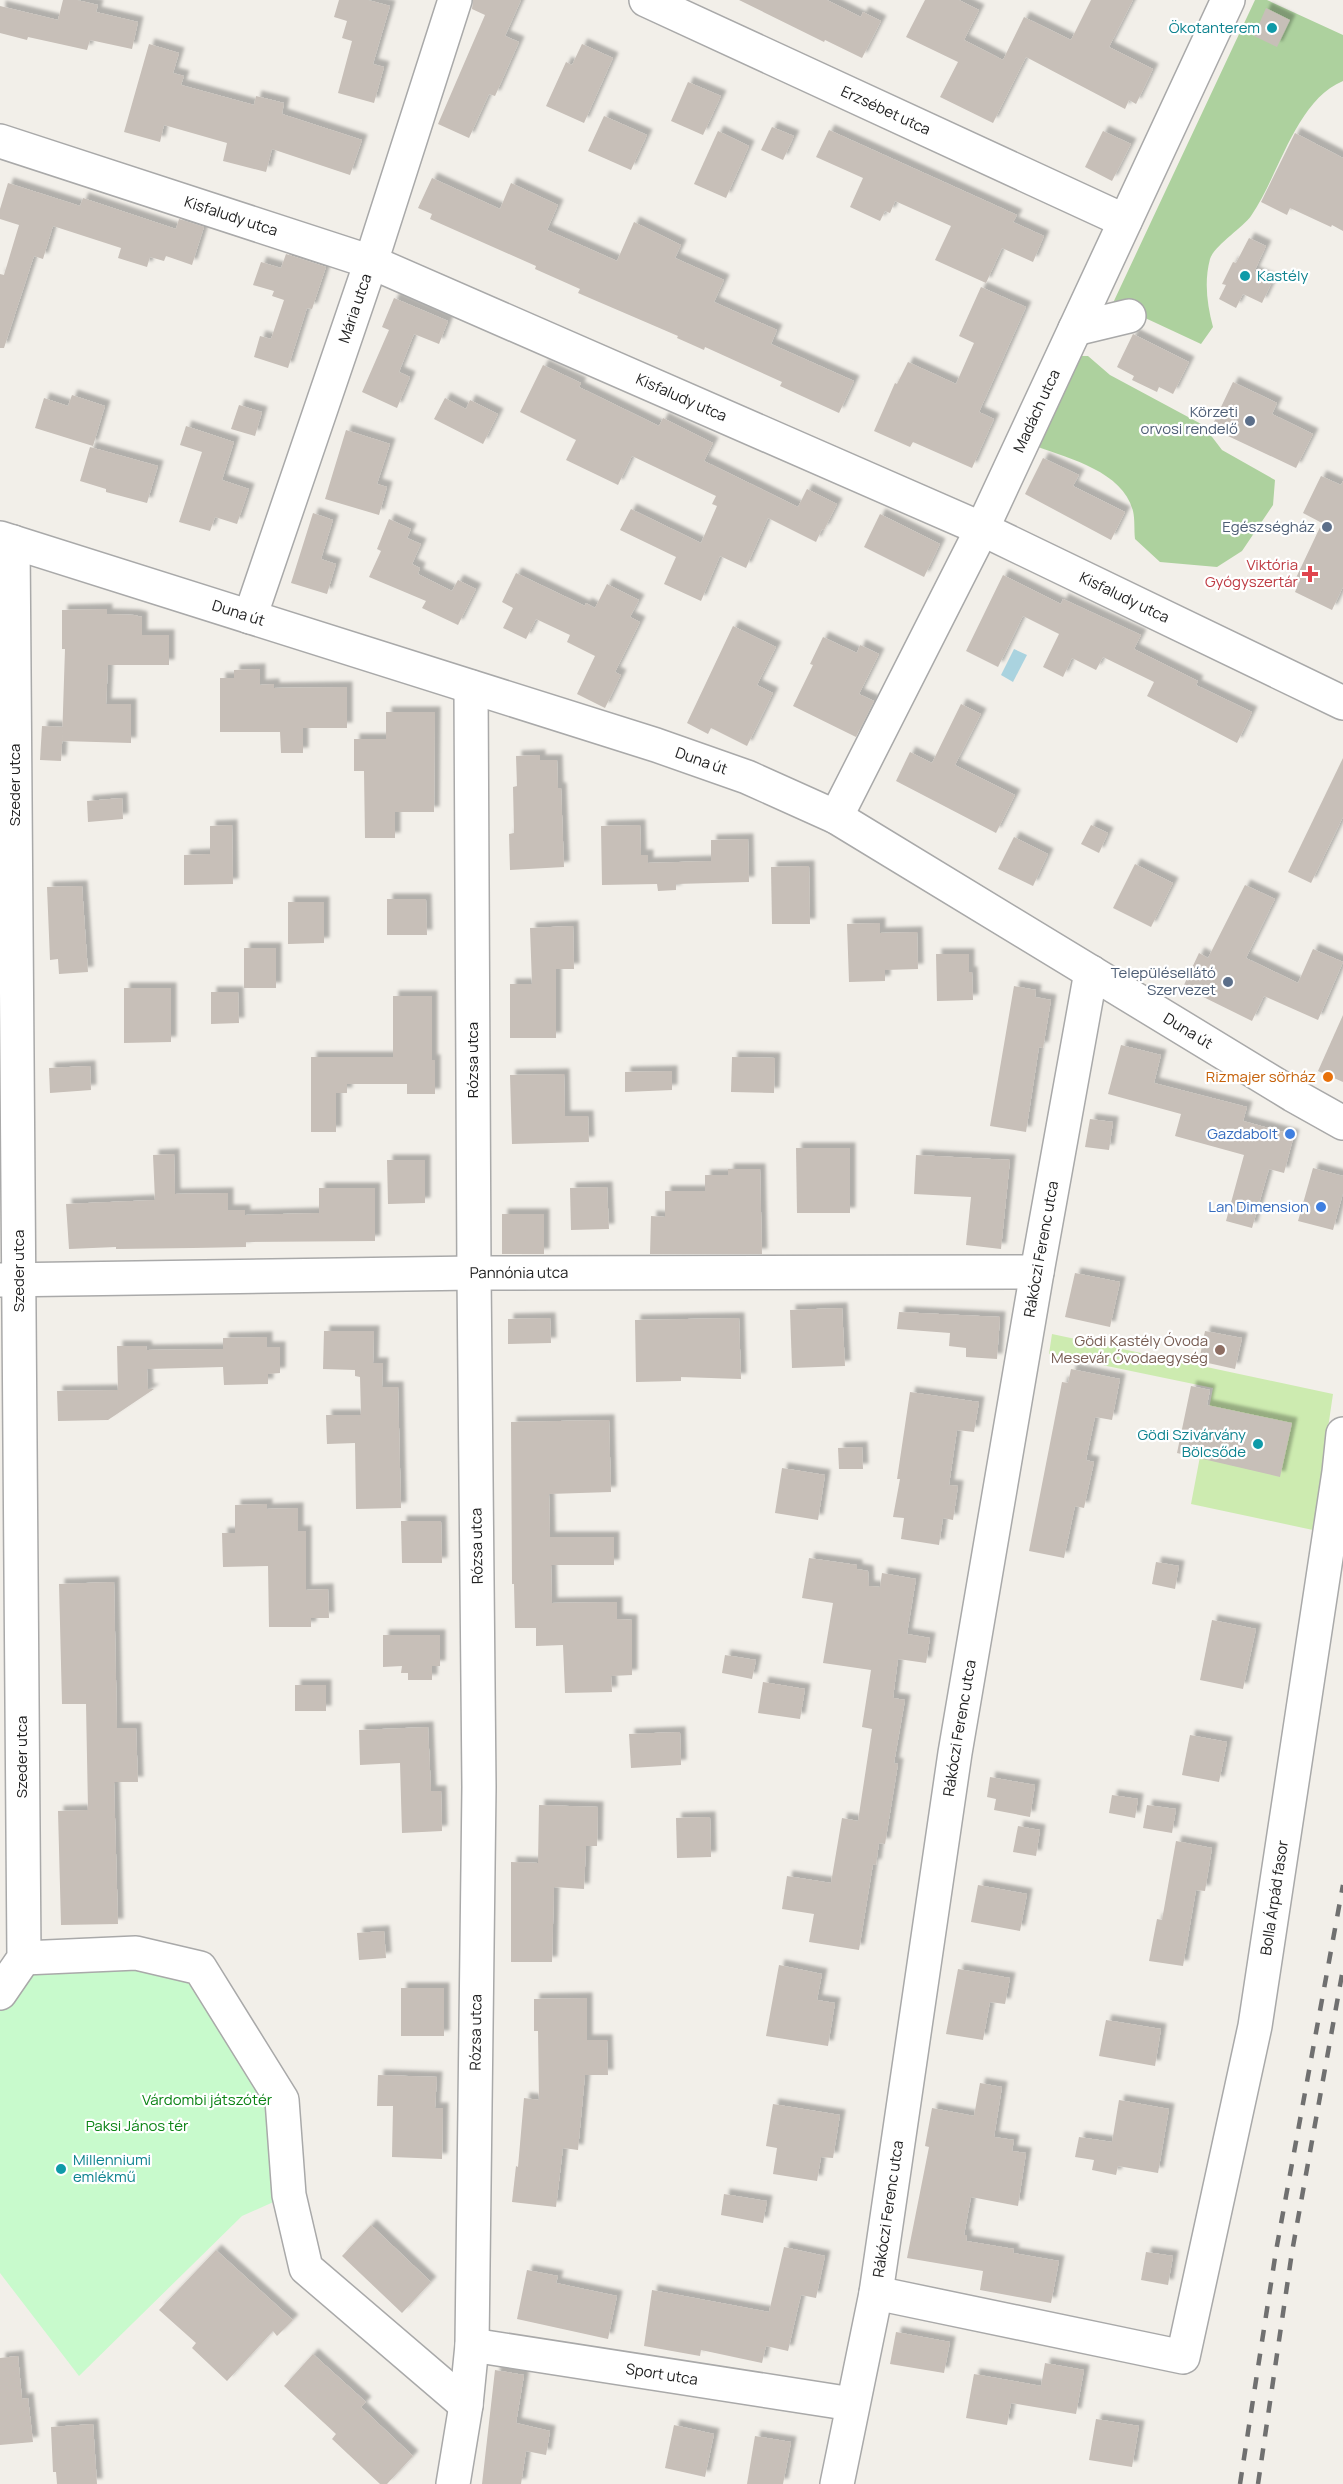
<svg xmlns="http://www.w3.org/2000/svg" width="1343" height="2484" viewBox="0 0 1343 2484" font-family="Manrope,sans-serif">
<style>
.grass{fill:#cdebb0}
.forest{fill:#add19e}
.park{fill:#c8facc}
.water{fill:#aad3df}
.building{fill:#c7bfb8;filter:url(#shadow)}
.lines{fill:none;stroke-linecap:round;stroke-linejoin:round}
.minor-casing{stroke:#a9a9a9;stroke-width:36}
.minor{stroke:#fff;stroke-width:33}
.rail{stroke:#707070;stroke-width:4.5;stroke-dasharray:12 12;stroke-linecap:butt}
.culture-dot{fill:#0f9aa8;stroke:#fff;stroke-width:2}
.service-dot{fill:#5c6f8a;stroke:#fff;stroke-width:2}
.health-dot{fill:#e0444e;stroke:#fff;stroke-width:2}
.food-dot{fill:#e8710a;stroke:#fff;stroke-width:2}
.shop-dot{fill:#3f7fe0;stroke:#fff;stroke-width:2}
.education-dot{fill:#8d6e63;stroke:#fff;stroke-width:2}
.labels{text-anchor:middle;stroke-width:4.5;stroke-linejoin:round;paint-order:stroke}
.culture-label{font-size:15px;fill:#0d838f;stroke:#fff;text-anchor:end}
.street-label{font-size:15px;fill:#222;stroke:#fff}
.service-label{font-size:15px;fill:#4e5e75;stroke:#fff;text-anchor:end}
.health-label{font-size:15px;fill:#be3a42;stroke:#fff;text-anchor:end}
.food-label{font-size:15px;fill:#c56008;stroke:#fff;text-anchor:end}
.shop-label{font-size:15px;fill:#366cbe;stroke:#fff;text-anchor:end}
.education-label{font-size:15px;fill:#785e54;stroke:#fff;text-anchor:end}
.park-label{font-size:15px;fill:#0c8416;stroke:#fff}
</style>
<defs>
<filter id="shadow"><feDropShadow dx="5.5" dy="-5.5" stdDeviation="1.5" flood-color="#0004"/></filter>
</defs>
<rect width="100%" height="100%" fill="#f2efe9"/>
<polygon class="grass" points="1052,1334 1333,1394 1313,1530 1191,1504 1213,1388 1049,1354"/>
<g class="forest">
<path d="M1255,0H1267L1343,35V81C1295,101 1279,176 1251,216C1242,228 1214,246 1210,259C1204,282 1207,304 1213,327L1201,344L1113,303Z"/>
<path d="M1078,356H1088L1110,375L1203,425L1222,450L1275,480L1273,505L1242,551L1217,567L1160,562L1135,539C1134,530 1135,519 1133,511C1123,472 1071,459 1038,447Z"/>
</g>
<polygon class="park" points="24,1958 200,1968 282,2100 289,2195 242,2216 79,2376 0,2273 0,1993"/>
<polygon class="water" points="1014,649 1027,655 1013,682 1001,675"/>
<g class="building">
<polygon points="63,0 77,0 98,5 96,12 138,22 132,49 90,40 87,50 28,37 27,40 0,33 0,6 58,20"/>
<polygon points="339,0 368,0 390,6 373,64 384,67 374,103 338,93 352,41 342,38 347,21 334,17"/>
<polygon points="473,0 521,0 505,36 519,42 495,96 489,94 469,138 438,124 485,15 472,9"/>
<polygon points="739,0 827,0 861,17 863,12 881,21 862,58 825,40 824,42"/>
<polygon points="925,0 959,0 979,10 964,40 1003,60 1024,17 1071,40 1091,0 1133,0 1109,47 1153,69 1136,104 1129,100 1125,109 1026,57 993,123 940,97 958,62 906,37"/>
<polygon points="1266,8 1290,20 1277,47 1254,36"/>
<polygon points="149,44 179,53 173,73 184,76 181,85 254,105 256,96 284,103 282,114 362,140 350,175 272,149 266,172 223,161 227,143 164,125 160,142 124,132"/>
<polygon points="582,44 613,58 584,123 546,106 566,62 572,65"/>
<polygon points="688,82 721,96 703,135 671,121"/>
<polygon points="604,116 647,135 631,170 588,151"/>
<polygon points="772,127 794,136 783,160 761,150"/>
<polygon points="829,130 1017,215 1013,222 1044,236 1033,262 1002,248 986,283 935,260 951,226 895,201 890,213 885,211 880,221 850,207 863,178 816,157"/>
<polygon points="718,131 749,146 726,198 694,184"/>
<polygon points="1103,131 1131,144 1112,181 1085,167"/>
<polygon points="1295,133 1343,158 1343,231 1332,225 1331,227 1290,208 1287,215 1261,202"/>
<polygon points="432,178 500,209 511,183 558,205 547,230 617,261 634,222 681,245 675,258 724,280 714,302 777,330 771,344 854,381 839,413 780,386 782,382 705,347 704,350 677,338 678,336 578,293 580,289 535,269 536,266 430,219 432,214 418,208"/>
<polygon points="8,183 80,206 83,198 176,229 179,219 204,227 192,265 166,256 164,261 150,257 147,267 118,258 121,248 53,226 43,259 34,256 4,348 0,348 0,274 4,275 19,225 0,219 0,209"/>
<polygon points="1249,238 1266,246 1254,272 1273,280 1262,303 1243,294 1236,308 1219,299 1226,285 1222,284 1233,262 1236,263"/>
<polygon points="286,254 326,267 312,309 307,308 288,368 254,357 260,336 271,339 284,300 272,296 274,291 253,285 261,262 281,268"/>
<polygon points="981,287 1026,307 979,412 994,419 972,468 913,442 910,447 874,431 895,383 897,384 908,362 956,384 974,343 959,336"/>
<polygon points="394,298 448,321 439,344 414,334 399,372 410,377 397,408 362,392 389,330 382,327"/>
<polygon points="1133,334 1189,362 1173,394 1159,387 1157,392 1132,380 1134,376 1117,367"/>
<polygon points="543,365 581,383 579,387 659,426 663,418 713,443 704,461 798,507 807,489 837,504 824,530 822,529 816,542 768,518 746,568 720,556 701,601 664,584 676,557 620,530 631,509 701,543 717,506 712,504 716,496 632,456 618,485 566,460 576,440 520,412"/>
<polygon points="1233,382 1277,403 1272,414 1313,434 1296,468 1211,428"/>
<polygon points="72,395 105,406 93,446 35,428 44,398 68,406"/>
<polygon points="445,398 466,409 470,400 498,414 483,444 434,419"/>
<polygon points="239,405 262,412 255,436 231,429"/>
<polygon points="186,426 234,442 222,480 249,489 237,524 215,517 210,531 179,522 202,452 180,445"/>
<polygon points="346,430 390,444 377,484 387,487 379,515 325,499"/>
<polygon points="90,447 158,466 147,503 106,492 106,489 80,481"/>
<polygon points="1043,458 1079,475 1073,486 1125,512 1111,540 1025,494"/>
<polygon points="1321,476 1341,485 1343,481 1343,587 1332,610 1295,592 1299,582 1295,580 1322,523 1303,513"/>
<polygon points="313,513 333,520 321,559 336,564 327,594 291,583"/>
<polygon points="880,514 940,544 924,577 864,547"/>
<polygon points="389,519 411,529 407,538 421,544 412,564 420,568 418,574 452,591 458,580 476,589 458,625 422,608 426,601 369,577 381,551 377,549"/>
<polygon points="516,573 585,606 586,603 595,608 607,584 639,600 630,617 640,622 615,672 621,675 605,708 577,694 595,656 567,642 570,635 536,619 526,639 503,628 513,608 502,602"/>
<polygon points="1003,575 1061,604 1063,599 1141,635 1134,649 1198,681 1196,685 1252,712 1237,743 1147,696 1154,682 1103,657 1096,670 1072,658 1063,677 1043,667 1059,634 1023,616 998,667 966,651"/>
<polygon points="107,609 107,614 134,615 142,617 142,635 169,635 169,665 108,665 106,704 131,704 131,743 62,741 65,649 62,649 62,610"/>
<polygon points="733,626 776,647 757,685 773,693 747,746 711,728 708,734 687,723"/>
<polygon points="823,637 857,653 860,645 879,654 859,694 874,701 856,737 793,706 813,665 810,664"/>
<polygon points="260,669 260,685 274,684 274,688 347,687 347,728 303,728 303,753 281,753 280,732 220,732 220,678 234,678 234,670"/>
<polygon points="961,704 981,714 955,765 1015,795 996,833 896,781 910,752 932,763"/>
<polygon points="386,712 435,712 434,812 395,812 395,838 365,838 364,771 354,771 354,739 386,739"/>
<polygon points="42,726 63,727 61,761 40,760"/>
<polygon points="540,755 540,760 557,760 558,788 561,788 564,867 510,870 509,834 514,833 513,787 517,786 516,756"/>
<polygon points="1343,758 1343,817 1311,883 1288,872"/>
<polygon points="122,798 123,819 88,822 87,801"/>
<polygon points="232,825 233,884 184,885 184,855 210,854 210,826"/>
<polygon points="640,825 641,855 648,855 648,863 711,861 711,840 748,839 749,882 676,884 676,890 658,891 657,884 602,885 601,826"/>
<polygon points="1091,825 1108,833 1099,853 1081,844"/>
<polygon points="1014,837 1048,854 1033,886 998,869"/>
<polygon points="1135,864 1173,883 1151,927 1113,908"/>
<polygon points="809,866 810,924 772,924 771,867"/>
<polygon points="1245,885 1275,899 1246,958 1298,983 1313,949 1343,962 1318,1020 1264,996 1252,1021 1183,987 1199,953 1208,958"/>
<polygon points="82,886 88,972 59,974 58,959 50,960 47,887"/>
<polygon points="387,899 426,899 427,935 387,935"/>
<polygon points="288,902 324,902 324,943 288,944"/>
<polygon points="880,923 880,933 917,932 918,969 885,970 885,981 849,982 847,924"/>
<polygon points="573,926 574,969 556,969 556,1038 510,1038 510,984 532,984 530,928"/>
<rect x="244" y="948" width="32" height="40"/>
<polygon points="936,954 969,954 969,972 972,972 973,1000 937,1001"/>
<polygon points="1014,986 1036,990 1035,997 1051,1000 1043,1048 1039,1047 1026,1132 990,1126"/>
<polygon points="124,988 171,988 171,1042 124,1043"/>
<polygon points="211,992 238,992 239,1023 211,1024"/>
<polygon points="393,996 432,996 432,1060 435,1060 435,1094 407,1094 407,1084 347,1084 347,1093 336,1093 336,1132 311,1132 311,1057 393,1057"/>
<polygon points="1343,1015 1343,1082 1318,1071"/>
<polygon points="1121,1045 1161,1055 1154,1083 1247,1107 1243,1121 1294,1135 1284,1173 1269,1169 1252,1228 1226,1221 1244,1155 1175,1136 1181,1114 1108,1094"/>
<polygon points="732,1057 775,1058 774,1093 731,1092"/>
<polygon points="90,1066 91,1090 50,1093 49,1068"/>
<polygon points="672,1071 672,1090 625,1092 625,1072"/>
<polygon points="564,1074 565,1116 588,1116 589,1142 512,1144 510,1075"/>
<polygon points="1090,1119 1113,1122 1109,1150 1085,1147"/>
<polygon points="796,1148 850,1148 850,1213 797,1213"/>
<polygon points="174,1154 175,1194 228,1193 228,1210 245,1210 245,1215 319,1213 319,1188 375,1188 375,1241 246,1242 246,1247 193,1248 116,1249 116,1247 69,1249 66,1204 155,1200 153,1155"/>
<polygon points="916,1155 1010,1160 1001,1249 966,1245 971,1197 914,1194"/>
<polygon points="387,1160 425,1160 425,1203 388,1204"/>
<polygon points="1313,1168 1343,1176 1343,1193 1333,1230 1298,1221"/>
<polygon points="728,1169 760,1169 762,1254 650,1254 651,1216 665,1217 665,1191 705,1191 705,1175 728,1175"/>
<polygon points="607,1187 609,1229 571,1230 570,1188"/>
<rect x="502" y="1214" width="42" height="40"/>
<polygon points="1075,1273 1120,1282 1110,1327 1065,1317"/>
<polygon points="842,1308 845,1366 792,1368 790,1310"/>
<polygon points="899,1312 1000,1317 997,1359 966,1357 966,1348 949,1346 950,1333 897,1329"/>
<polygon points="550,1318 551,1343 508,1344 508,1319"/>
<polygon points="739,1318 741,1379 681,1377 681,1381 636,1382 635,1320"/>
<polygon points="324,1331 374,1331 373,1363 383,1363 382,1387 398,1387 401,1508 356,1509 355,1443 327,1444 326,1415 361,1415 360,1377 355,1376 355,1370 323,1369"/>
<polygon points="1205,1331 1242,1338 1235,1369 1199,1361"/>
<polygon points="267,1337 267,1347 280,1347 280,1373 268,1374 268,1384 224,1385 223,1367 147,1369 148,1389 154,1389 108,1420 58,1421 57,1391 118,1390 117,1346 146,1346 147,1350 223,1349 223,1338"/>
<polygon points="1071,1369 1120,1379 1112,1420 1095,1417 1086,1460 1094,1462 1084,1508 1075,1506 1064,1558 1029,1551 1062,1382 1068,1383"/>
<polygon points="1191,1386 1210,1390 1207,1405 1292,1423 1280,1477 1177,1453"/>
<polygon points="910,1392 979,1402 974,1432 957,1430 949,1485 958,1486 953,1520 943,1518 939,1545 901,1539 904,1518 893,1517 900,1479 897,1479"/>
<polygon points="609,1420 611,1492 549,1494 550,1537 614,1537 614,1565 551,1565 552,1603 617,1602 617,1619 632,1620 632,1675 611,1676 612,1692 565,1693 563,1645 536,1646 536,1628 515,1628 514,1584 512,1584 511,1422"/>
<polygon points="862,1447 863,1469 839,1469 838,1448"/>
<polygon points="782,1468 825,1475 818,1520 775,1513"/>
<polygon points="267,1504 267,1509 298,1508 298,1531 306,1531 306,1590 328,1589 329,1618 311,1618 311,1627 269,1627 268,1566 223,1567 222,1533 235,1533 235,1505"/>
<polygon points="401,1521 441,1521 442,1563 402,1563"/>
<polygon points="809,1558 857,1565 857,1569 868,1571 869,1586 880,1587 882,1573 916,1579 907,1634 930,1638 926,1663 898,1659 893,1698 905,1700 894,1763 898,1764 885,1844 879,1843 876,1865 873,1864 859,1950 809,1942 814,1914 782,1909 787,1876 831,1883 842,1818 858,1821 872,1729 862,1727 871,1670 823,1663 833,1603 802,1598"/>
<polygon points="1156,1562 1179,1566 1175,1589 1152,1584"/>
<polygon points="114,1582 117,1728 136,1728 138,1782 114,1782 118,1924 61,1925 58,1811 88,1810 86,1704 62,1704 59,1584"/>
<polygon points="1212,1620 1256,1629 1243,1689 1200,1680"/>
<polygon points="383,1635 440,1635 440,1666 432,1666 432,1680 408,1680 408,1673 401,1673 402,1666 383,1667"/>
<polygon points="725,1655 756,1660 752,1679 722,1673"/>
<polygon points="763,1682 805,1689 800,1719 758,1713"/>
<rect x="295" y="1685" width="31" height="26"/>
<polygon points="428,1727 431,1791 441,1791 442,1831 402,1833 400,1763 360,1765 359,1730"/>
<polygon points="680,1732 681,1765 631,1768 629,1734"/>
<polygon points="1190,1735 1227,1742 1219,1782 1182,1775"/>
<polygon points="990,1777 1035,1785 1030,1817 994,1810 996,1799 987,1797"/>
<polygon points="1112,1795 1138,1799 1135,1818 1109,1813"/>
<polygon points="539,1805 598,1807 597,1846 586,1846 584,1889 554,1887 552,1962 511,1962 511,1862 538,1863"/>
<polygon points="1147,1805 1176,1809 1172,1833 1143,1828"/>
<polygon points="710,1817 711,1857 677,1858 676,1818"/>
<polygon points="1018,1826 1040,1830 1036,1856 1013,1852"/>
<polygon points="1176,1841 1212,1848 1205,1891 1196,1890 1183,1966 1149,1961 1157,1919 1162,1920"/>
<polygon points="978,1885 1027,1894 1020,1931 971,1922"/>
<polygon points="384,1931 386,1958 359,1960 357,1933"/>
<polygon points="779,1965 822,1974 817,2000 835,2003 828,2046 766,2036"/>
<polygon points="958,1969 1010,1978 1005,2004 990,2002 983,2040 946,2034"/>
<rect x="401" y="1988" width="43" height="48"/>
<polygon points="587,1998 587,2040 607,2040 608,2075 585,2075 578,2150 563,2148 556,2207 512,2202 516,2166 518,2167 524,2098 539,2100 538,2031 534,2031 534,1999"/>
<polygon points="1106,2020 1161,2029 1155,2066 1099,2056"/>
<polygon points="378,2075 437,2077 435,2108 443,2108 442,2159 392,2157 393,2106 377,2106"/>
<polygon points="980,2083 1002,2087 994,2137 1014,2140 1012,2151 1026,2153 1018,2206 971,2197 964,2235 967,2235 966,2241 1014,2249 1013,2253 1059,2261 1051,2303 980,2290 983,2271 907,2258 929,2147 925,2146 932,2108 974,2116"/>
<polygon points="1119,2100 1169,2109 1158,2173 1118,2166 1116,2175 1092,2170 1094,2160 1075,2157 1079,2137 1112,2142"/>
<polygon points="773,2104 840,2115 833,2158 821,2157 817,2181 773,2174 777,2148 766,2146"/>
<polygon points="724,2194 767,2201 763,2223 721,2215"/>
<polygon points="371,2225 431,2282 402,2313 342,2256"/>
<polygon points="784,2247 825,2256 816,2298 801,2295 788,2351 766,2346 762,2363 701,2350 700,2356 644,2346 652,2290 769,2312"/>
<polygon points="216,2250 293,2320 277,2336 273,2331 227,2381 192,2348 196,2343 159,2310"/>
<polygon points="1146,2252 1173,2256 1168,2285 1141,2280"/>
<polygon points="527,2270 558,2276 556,2283 617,2296 608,2339 517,2319"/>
<polygon points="896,2332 950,2342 944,2373 890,2364"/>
<polygon points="313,2354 366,2402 361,2407 413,2456 387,2484 380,2484 332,2439 336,2434 284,2386"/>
<polygon points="18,2356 22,2399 28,2398 33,2442 0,2445 0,2358"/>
<polygon points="1045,2363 1084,2370 1076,2414 1011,2403 1007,2425 966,2418 974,2374 1041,2386"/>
<polygon points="495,2370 524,2375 516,2423 550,2431 546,2455 526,2451 521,2484 482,2484"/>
<polygon points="1096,2419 1139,2426 1132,2467 1089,2460"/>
<polygon points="93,2424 97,2484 57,2484 56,2472 53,2472 51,2427"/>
<polygon points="674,2425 714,2434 705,2477 665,2468"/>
<polygon points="755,2436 791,2442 783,2484 747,2484"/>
</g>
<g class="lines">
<g class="minor-casing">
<g id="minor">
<path id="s1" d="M646,0L1125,221"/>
<path id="s2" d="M0,141L371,262L982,529L1343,703"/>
<polyline points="1075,329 1129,316"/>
<path id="s3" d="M0,538L656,745L747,777L836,817L1293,1095L1343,1123"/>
<path id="s4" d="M250,617L371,262L455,0"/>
<path id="s5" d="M836,817L982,529L1228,0"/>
<path id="s6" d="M0,1280L474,1273L1037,1272"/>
<polyline points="24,1958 136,1953 200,1968 282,2100 289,2195 306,2268 466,2405"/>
<polyline points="0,1993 24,1958 13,542"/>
<path id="s7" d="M876,2293L1183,2357L1255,2026L1339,1472L1343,1434"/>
<path id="s8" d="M472,2345L852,2404"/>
<path id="s9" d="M453,2484L466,2405L472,2345L479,1787L474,1273L471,687"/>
<path id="s10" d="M837,2484L876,2293L955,1753L1037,1272L1091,972"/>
</g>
</g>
<use href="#minor" class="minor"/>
<g class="rail">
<polyline points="1240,2484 1276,2251 1343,1885"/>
<polyline points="1258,2484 1292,2252 1343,1969"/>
</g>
</g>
<g class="culture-dot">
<circle cx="1272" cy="28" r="6"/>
<circle cx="1245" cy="276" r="6"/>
<circle cx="1258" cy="1444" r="6"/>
<circle cx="61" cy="2169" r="6"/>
</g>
<g class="service-dot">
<circle cx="1250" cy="421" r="6"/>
<circle cx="1327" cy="527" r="6"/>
<circle cx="1228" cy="982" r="6"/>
</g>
<path class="health-dot" d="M1307 565h6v6h6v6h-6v6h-6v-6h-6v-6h6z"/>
<circle class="food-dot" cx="1328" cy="1077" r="6"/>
<g class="shop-dot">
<circle cx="1290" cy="1134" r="6"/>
<circle cx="1321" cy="1207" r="6"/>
</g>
<circle class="education-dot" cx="1220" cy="1350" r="6"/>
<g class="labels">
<g class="culture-label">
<text x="1260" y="33">Ökotanterem</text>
<text x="1257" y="281" text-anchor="start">Kastély</text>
<text x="1246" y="1440">Gödi Szivárvány<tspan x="1246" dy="17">Bölcsőde</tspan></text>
<text x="73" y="2165" text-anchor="start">Millenniumi<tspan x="73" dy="17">emlékmű</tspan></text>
</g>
<g class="street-label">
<text dy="5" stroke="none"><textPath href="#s1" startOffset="264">Erzsébet utca</textPath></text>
<text dy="5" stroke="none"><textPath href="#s2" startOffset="243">Kisfaludy utca</textPath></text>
<text dy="5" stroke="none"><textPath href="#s4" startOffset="326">Mária utca</textPath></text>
<text dy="5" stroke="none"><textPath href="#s2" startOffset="729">Kisfaludy utca</textPath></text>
<text dy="5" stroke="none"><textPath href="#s5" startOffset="453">Madách utca</textPath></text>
<text dy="5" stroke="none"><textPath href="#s2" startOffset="1215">Kisfaludy utca</textPath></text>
<text dy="5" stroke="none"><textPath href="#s3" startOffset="250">Duna út</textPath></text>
<text dy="5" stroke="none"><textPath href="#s3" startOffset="736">Duna út</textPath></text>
<text transform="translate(15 785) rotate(-90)" y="5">Szeder utca</text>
<text dy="5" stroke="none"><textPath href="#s3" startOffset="1294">Duna út</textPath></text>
<text transform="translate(473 1060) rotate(-90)" y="5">Rózsa utca</text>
<text dy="5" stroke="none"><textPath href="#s10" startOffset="1252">Rákóczi Ferenc utca</textPath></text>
<text transform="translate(19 1271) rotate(-90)" y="5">Szeder utca</text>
<text dy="5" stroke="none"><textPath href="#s6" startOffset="519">Pannónia utca</textPath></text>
<text transform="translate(477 1546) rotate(-91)" y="5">Rózsa utca</text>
<text dy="5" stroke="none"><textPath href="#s10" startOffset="766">Rákóczi Ferenc utca</textPath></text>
<text transform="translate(22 1757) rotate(-90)" y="5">Szeder utca</text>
<text dy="5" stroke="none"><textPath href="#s7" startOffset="782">Bolla Árpád fasor</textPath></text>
<text dy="5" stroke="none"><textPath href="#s9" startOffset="453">Rózsa utca</textPath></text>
<text dy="5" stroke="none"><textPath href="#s10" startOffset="280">Rákóczi Ferenc utca</textPath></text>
<text dy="5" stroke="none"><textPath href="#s8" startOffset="192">Sport utca</textPath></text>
</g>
<g class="service-label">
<text x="1238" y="417">Körzeti<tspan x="1238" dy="17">orvosi rendelő</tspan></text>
<text x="1315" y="532">Egészségház</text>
<text x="1216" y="978">Településellátó<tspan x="1216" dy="17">Szervezet</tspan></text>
</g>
<g class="health-label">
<text x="1298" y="570">Viktória<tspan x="1298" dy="17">Gyógyszertár</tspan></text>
</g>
<g class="food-label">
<text x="1316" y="1082">Rizmajer sörház</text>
</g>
<g class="shop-label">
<text x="1278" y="1139">Gazdabolt</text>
<text x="1309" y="1212">Lan Dimension</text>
</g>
<g class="education-label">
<text x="1208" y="1346">Gödi Kastély Óvoda<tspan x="1208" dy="17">Mesevár Óvodaegység</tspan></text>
</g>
<g class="park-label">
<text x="207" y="2105">Várdombi játszótér</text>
<text x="137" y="2131">Paksi János tér</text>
</g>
</g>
</svg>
